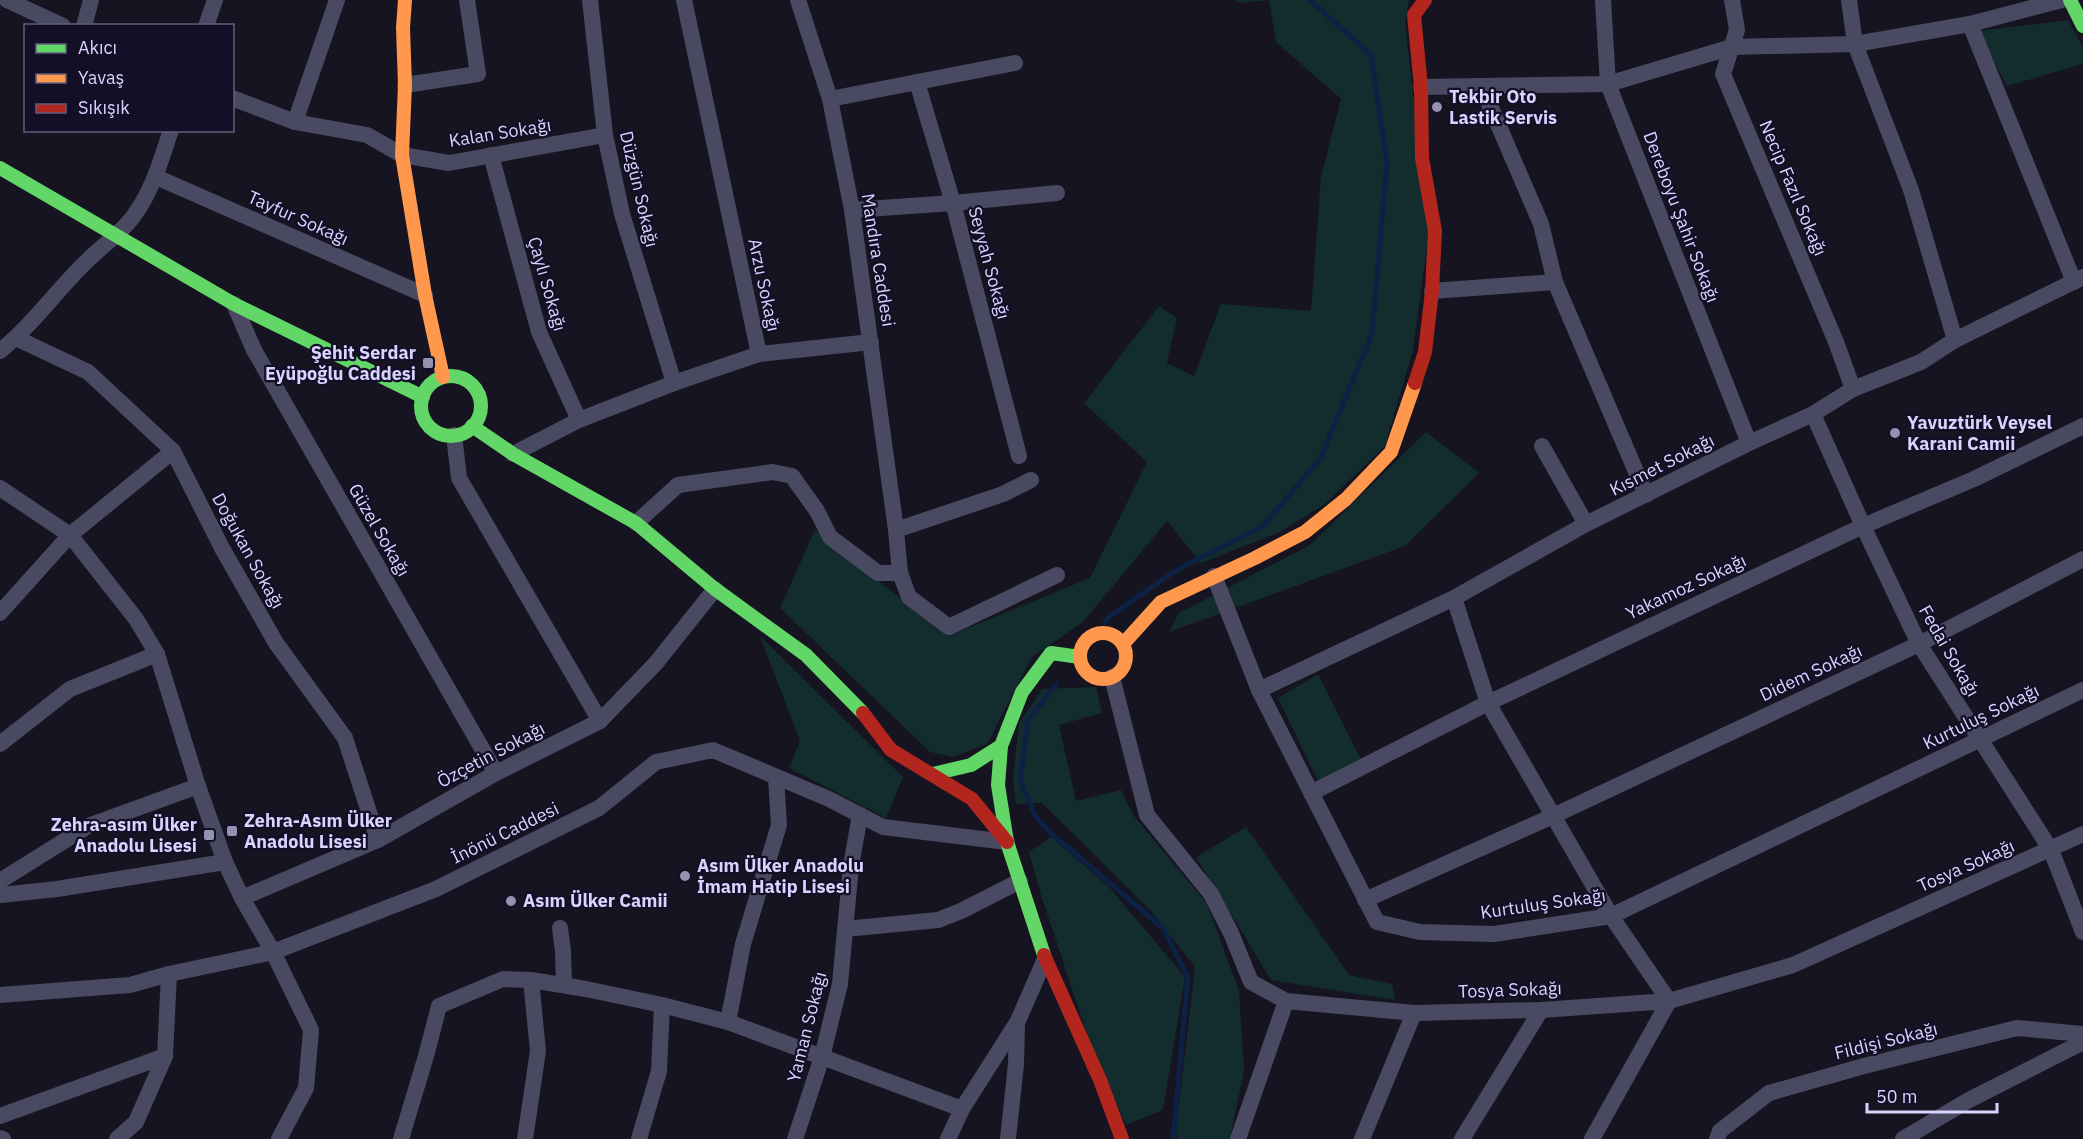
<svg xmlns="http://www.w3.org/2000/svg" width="2083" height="1139" viewBox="0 0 2083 1139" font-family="'IBM Plex Sans',sans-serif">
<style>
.green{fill:#132c2d}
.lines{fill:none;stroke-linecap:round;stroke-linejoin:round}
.stream{stroke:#0d2144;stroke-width:5}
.street{stroke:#4a4962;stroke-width:16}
.fast{stroke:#63d668;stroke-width:14}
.slow{stroke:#ff974d;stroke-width:14}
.jam{stroke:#b3261e;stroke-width:14}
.poi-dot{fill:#9591b1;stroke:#130f26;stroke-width:2}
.labels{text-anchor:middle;stroke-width:4.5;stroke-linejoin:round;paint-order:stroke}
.poi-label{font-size:18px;font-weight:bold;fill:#d9d4ff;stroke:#130f26;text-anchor:start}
.street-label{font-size:18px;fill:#d9d4ff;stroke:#130f26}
</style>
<rect width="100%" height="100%" fill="#161421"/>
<g class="green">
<polygon points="1236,0 1409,0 1405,23 1429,232 1413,350 1385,446 1325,504 1280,532 1201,563 1167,521 1083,622 1032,657 987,744 953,757 930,752 780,608 815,530 948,636 1090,578 1147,462 1084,403 1159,306 1177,318 1167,363 1194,376 1221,304 1311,311 1321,177 1341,99 1276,42 1269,0 1237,3"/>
<polygon points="2068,20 2083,47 2083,64 2007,86 1978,31"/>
<polygon points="1426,432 1479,473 1405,546 1169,632 1179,613 1310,545"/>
<polygon points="760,636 903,777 886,818 789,768 800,741"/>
<polygon points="1318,674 1362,762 1319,783 1278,698"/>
<polygon points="1096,687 1102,713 1059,725 1076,801 1121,790 1134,816 1207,904 1239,991 1244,1071 1230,1139 1177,1139 1176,1130 1195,967 1149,909 1042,803 1016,804 1013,779 1019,723 1042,689"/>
<polygon points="1246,827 1349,975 1392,984 1395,1000 1271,980 1196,857"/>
<polygon points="1051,837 1109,887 1185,977 1163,1110 1126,1125 1091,1046 1041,895 1029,852"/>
</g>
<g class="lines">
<g class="stream">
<polyline points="1105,622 1110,616 1175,571 1263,526 1320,459 1372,334 1387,163 1371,55 1310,0"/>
<polyline points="1056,685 1028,720 1020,781 1036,817 1053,835 1163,928 1188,977 1173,1139"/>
</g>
<g class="street">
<polyline points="7,0 63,26"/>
<polyline points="590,0 605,135 622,214 674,383"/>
<polyline points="798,0 830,99 852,210 896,530"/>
<polyline points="1603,0 1608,84 1749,443"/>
<polyline points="1732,0 1737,30 1723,74 1836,342 1853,389"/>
<polyline points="1849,0 1855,44 1911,190 1955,340"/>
<polyline points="1970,24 2074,282"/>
<polyline points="84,26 91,0"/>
<polyline points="206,26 215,0"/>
<polyline points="917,82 953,203 1019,456"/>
<polyline points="405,85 478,74 467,0"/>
<polyline points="1421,87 1608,84 1732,47 1855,44 1970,24 2062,0"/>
<polyline points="1482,87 1541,224 1555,282 1646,495"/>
<polyline points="232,98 295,122 367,135 402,155 449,163 605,135"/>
<polyline points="830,99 1015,63"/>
<polyline points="295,122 337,0"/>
<polyline points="491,155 539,332 579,420"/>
<polyline points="156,177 425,295"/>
<polyline points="852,210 953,203 1057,193"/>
<polyline points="1432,291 1555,282"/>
<polyline points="234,304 254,350 496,773"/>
<polyline points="16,338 88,372 173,451 222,548 276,643 345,738 378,840"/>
<path d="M0,351C34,324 58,288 89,259C104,244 123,232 135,214C153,189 161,160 171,130"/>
<polyline points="759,354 871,342"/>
<polyline points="1813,414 1863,526 1919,644 2051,850 2083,932"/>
<polyline points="454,435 459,478 600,721"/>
<polyline points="1542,446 1586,524"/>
<polyline points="513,454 579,420 674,383 759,354 684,0"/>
<polyline points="0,488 70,535 136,619 157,654 198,786 225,862 242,898 273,952 311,1030 306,1088 279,1139"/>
<polyline points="636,523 678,485 773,472 792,476 817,511 830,537 878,573 900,573 909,597 949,627 1057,575"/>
<polyline points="900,573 896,530 1003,494 1031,480"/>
<polyline points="1214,576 1259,690 1377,922 1420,932 1494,934 1611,916 2083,690"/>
<polyline points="1454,598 1488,703 1611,916 1669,1001 1592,1139"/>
<polyline points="0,613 70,535 173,451"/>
<polyline points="1112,677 1147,815 1211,894 1231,933 1251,982 1286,1001 1414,1013 1541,1010 1669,1001 1793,965 2083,834"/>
<polyline points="1259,690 1454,598 1586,524 1749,443 1813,414 1853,389 1921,362 1955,340 2083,277"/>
<polyline points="0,744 70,689 157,654"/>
<polyline points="1311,793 1488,703 1863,526 1974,479 2083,426"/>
<polyline points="0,881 88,826 198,786"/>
<polyline points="0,895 57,889 225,862"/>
<polyline points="242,898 378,840 496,773 600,721 656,663 715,589"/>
<polyline points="1365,900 1553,816 1919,644 2083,559"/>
<polyline points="560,928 563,951 564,985"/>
<polyline points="845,929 938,920 961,911 1020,881"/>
<polyline points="0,995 130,985 169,974 273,952 436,889 599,808 656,762 713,750 829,799 883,827 1007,842"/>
<polyline points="728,1022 743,944 779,825 776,777"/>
<polyline points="0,1116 165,1056"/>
<polyline points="0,1138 3,1139"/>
<polyline points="117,1139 136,1122 165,1056 169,974"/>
<polyline points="401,1139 426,1056 439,1006 503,979 531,980 586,989 662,1005 728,1022 962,1109"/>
<polyline points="525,1139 538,1051 531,980"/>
<polyline points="639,1139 659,1071 662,1005"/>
<polyline points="795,1139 822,1057 840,984 851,866 860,815"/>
<polyline points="948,1139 962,1109 1016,1024"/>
<polyline points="1008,1139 1016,1064 1017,1023 1045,959"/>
<polyline points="1238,1139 1286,1001"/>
<polyline points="1362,1139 1414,1013"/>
<polyline points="1462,1139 1541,1010"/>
<polyline points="1717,1139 1720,1131 1769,1093 1864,1066 2017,1028 2083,1034"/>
<polyline points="1903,1139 1969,1100 2083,1042"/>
</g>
<g class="fast">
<polyline points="2070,0 2083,26"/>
<polyline points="0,168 234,304 423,397"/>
<circle cx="451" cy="406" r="30"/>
<polyline points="472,426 513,454 636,523 715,589 806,655 863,713"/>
<polyline points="933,774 971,765 1001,746"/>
<polyline points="1044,955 1007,842 998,785 1001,746 1022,692 1051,653 1080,657"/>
</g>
<g class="slow">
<polyline points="405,0 403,28 405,85 402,155 425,295 443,377"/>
<circle cx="1103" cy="656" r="23"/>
<polyline points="1123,644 1161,602 1255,558 1305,532 1346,499 1391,452 1415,383"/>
</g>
<g class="jam">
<polyline points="1415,383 1425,352 1432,291 1435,231 1422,158 1421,87 1414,15 1425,0"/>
<polyline points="863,713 891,750 972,799 1007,842"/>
<polyline points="1044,955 1100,1080 1122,1139"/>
</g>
</g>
<g class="poi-dot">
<circle cx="1437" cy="107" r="6"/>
<rect x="422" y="357" width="12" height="12" rx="3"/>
<circle cx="1895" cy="433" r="6"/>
<rect x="226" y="825" width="12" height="12" rx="3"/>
<rect x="203" y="829" width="12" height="12" rx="3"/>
<circle cx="685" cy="876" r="6"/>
<circle cx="511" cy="901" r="6"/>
</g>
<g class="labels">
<g class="poi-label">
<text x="1449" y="103">Tekbir Oto<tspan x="1449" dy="21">Lastik Servis</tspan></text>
<text x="416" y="359" text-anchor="end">Şehit Serdar<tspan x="416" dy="21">Eyüpoğlu Caddesi</tspan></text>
<text x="1907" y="429">Yavuztürk Veysel<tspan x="1907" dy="21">Karani Camii</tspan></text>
<text x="244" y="827">Zehra-Asım Ülker<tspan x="244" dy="21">Anadolu Lisesi</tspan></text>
<text x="197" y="831" text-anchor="end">Zehra-asım Ülker<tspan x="197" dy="21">Anadolu Lisesi</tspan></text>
<text x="697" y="872">Asım Ülker Anadolu<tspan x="697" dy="21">İmam Hatip Lisesi</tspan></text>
<text x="523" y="907">Asım Ülker Camii</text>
</g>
<g class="street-label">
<text transform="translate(500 133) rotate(-9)" y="6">Kalan Sokağı</text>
<text transform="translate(1793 188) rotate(67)" y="6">Necip Fazıl Sokağı</text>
<text transform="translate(639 189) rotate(77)" y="6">Düzgün Sokağı</text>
<text transform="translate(1681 217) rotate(69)" y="6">Dereboyu Şahir Sokağı</text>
<text transform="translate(298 218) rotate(24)" y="6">Tayfur Sokağı</text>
<text transform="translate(878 260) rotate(81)" y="6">Mandıra Caddesi</text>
<text transform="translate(989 263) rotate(75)" y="6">Seyyah Sokağı</text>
<text transform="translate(547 284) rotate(74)" y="6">Çaylı Sokağı</text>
<text transform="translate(764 285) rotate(78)" y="6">Arzu Sokağı</text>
<text transform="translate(1662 465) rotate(-27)" y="6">Kısmet Sokağı</text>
<text transform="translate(379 530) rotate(60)" y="6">Güzel Sokağı</text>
<text transform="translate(248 551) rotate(61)" y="6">Doğukan Sokağı</text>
<text transform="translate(1686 587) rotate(-25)" y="6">Yakamoz Sokağı</text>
<text transform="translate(1949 651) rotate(60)" y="6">Fedai Sokağı</text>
<text transform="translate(1811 673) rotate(-25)" y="6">Didem Sokağı</text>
<text transform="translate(1981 717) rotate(-26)" y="6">Kurtuluş Sokağı</text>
<text transform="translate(491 755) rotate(-28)" y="6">Özçetin Sokağı</text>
<text transform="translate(505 833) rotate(-26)" y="6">İnönü Caddesi</text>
<text transform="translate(1966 866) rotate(-24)" y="6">Tosya Sokağı</text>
<text transform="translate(1543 904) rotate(-8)" y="6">Kurtuluş Sokağı</text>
<text transform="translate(1510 990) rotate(-2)" y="6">Tosya Sokağı</text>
<text transform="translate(807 1027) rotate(-76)" y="6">Yaman Sokağı</text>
<text transform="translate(1886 1041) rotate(-14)" y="6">Fildişi Sokağı</text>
</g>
</g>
<rect x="24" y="24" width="210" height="108" fill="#130f26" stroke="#625e7d" stroke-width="1.5"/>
<rect x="36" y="44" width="30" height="9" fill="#63d668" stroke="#625e7d" stroke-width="1.5"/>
<text x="78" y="54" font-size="18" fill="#d9d4ff">Akıcı</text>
<rect x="36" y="74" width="30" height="9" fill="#ff974d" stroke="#625e7d" stroke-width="1.5"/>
<text x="78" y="84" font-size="18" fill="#d9d4ff">Yavaş</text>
<rect x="36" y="104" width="30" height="9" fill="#b3261e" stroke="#625e7d" stroke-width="1.5"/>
<text x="78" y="114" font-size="18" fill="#d9d4ff">Sıkışık</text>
<path d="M1867 1103v9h130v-9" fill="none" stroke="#d9d4ff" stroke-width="3"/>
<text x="1876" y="1103" font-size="18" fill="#d9d4ff" stroke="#130f26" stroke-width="4.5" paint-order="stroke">50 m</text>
</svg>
